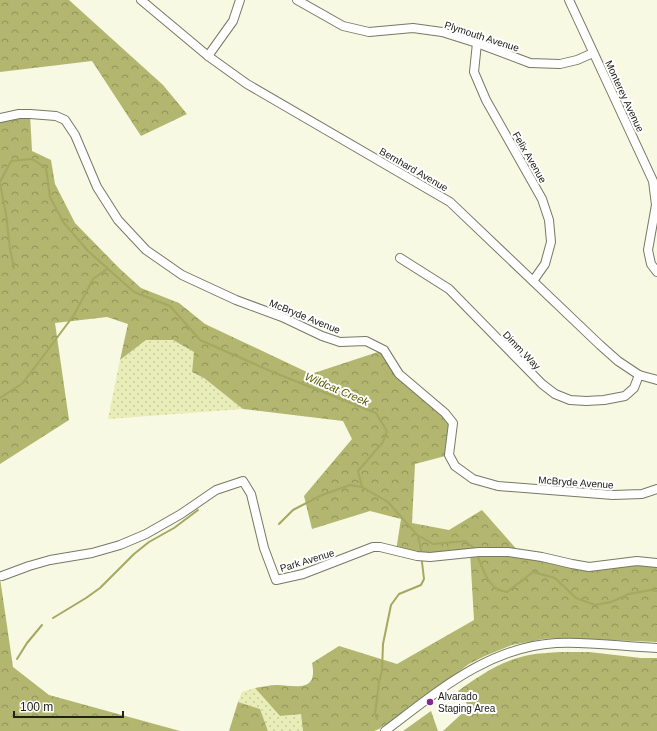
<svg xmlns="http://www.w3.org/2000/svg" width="657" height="731" viewBox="0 0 657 731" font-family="Arial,sans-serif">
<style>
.grass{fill:url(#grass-dots)}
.forest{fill:url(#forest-crowns)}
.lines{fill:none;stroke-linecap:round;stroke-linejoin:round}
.stream{stroke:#a4a860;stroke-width:2}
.minor-casing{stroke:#777965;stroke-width:10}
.minor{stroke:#fff;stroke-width:8}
.poi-dot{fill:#842893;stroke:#fff;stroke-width:1.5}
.labels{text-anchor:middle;stroke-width:4;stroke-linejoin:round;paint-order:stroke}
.street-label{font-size:10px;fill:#202119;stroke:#fff}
.poi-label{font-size:10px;fill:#202119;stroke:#fff;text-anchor:start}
.water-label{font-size:11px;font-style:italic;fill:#595b01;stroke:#fff}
</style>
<defs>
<pattern id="grass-dots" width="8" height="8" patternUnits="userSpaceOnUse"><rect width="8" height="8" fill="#e9edb7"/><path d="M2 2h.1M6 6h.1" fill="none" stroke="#c8cb9d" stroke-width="1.8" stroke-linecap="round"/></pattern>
<pattern id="forest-crowns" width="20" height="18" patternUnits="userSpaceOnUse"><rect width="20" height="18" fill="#b2b66e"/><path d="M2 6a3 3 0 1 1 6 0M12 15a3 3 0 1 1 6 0" fill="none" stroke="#90945a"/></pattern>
</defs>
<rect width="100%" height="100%" fill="#f7f9e3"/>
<g class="grass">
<polygon points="146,340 173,340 194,352 192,372 204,378 243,409 108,419 120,360"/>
<polygon points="255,688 280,716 301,714 303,731 268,731 260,709 238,702 242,692"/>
</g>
<g class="forest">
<polygon points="0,0 69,0 163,85 187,114 141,136 92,61 0,72"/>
<path d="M30,114L32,151L51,160L55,184L75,223L119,268L141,288L179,303L205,324L311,374L384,350L399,374L453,423L449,455L415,464L412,523L449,530L482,510L520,553L589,563L657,559V642L560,638L543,639L512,645L485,656L469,664L379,729L374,731H303L301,714L280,716L255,688C262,687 270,685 277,685C297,686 318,692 312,663L339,646L397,664L474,620L470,552L430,557L396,551L401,519L370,511L312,529L304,496L352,439L343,421L243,409L204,378L192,372L194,352L173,340H146L120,360L128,324L107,317L55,323L69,420L0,464V118Z"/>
<polygon points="0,578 13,667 49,695 180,731 0,731"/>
<path d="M560,652H589L641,658H657V731H443L469,707L458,691C480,675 503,660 529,655C539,653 550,653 560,652Z"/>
<polygon points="238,702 260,709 268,731 229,731"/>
<polygon points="431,711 438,731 403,731"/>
</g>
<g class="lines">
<g class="stream">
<polyline points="0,182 11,161 32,159 46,168 50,197 64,223 88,251 134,292 170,306 200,340 275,373 376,413 387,431 383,442 358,471 362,487 388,502 417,535 433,544 465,541 474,548 475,551"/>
<polyline points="0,184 6,214 10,249 14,268"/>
<polyline points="0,398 23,383 74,315 93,279 107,269"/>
<polyline points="279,524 293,510 322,495 350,485 362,487"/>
<polyline points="418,536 421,550"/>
<path d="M477,555C484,571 488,590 507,592L533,572L555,578L576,598L595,605L611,602L629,594L651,590L657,591"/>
<polyline points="53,618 86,598 100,588 134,554 149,542 174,528 198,510"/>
<polyline points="17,659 27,643 42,625"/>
<polyline points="377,719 375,714 379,682 382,671 383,644 391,605 399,594 421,585 424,579 422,562"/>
</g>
<g class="minor-casing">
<g id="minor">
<polyline points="141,0 208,56 247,84 450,202 600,345 618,361 639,375 657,380"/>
<polyline points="297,0 343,26 369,32 413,28 442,32 477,43 530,63 560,64 577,60 593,53"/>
<polyline points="569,0 653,181 656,205 648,250 651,264 657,272"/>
<polyline points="477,43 474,72 486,100 542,199 549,220 551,242 545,264 533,281"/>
<polyline points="208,56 233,21 240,0"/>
<polyline points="0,118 19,114 30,114 56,116 65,120 75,135 97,187 118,220 146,250 182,275 236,300 282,317 322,336 340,342 366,341 384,350 399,374 445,413 453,423 449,455 455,466 473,479 498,486 613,495 642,494 657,489"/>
<polyline points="400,258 449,289 542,384 555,394 570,400 586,401 604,400 625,396 634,388 639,375"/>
<polyline points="2,576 29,566 50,560 92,553 120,545 146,534 181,514 216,490 243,481 251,494 264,548 276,580 303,574 373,547 380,547 417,556 430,557 479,552 508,552 542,557 572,564 589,567 637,561 657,563"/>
<path d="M385,731C437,692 488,647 556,643C590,641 623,647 657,648"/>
</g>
</g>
<use href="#minor" class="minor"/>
</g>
<circle class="poi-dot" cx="430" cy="702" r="4"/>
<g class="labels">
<g class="street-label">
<text transform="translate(482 36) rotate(18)" y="4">Plymouth Avenue</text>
<text transform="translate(625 96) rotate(65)" y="4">Monterey Avenue</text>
<text transform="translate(530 157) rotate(60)" y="4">Felix Avenue</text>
<text transform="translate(414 169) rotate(30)" y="4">Bernhard Avenue</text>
<text transform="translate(305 316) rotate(22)" y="4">McBryde Avenue</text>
<text transform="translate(522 350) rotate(46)" y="4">Dimm Way</text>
<text transform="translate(576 482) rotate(4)" y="4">McBryde Avenue</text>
<text transform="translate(307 560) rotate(-17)" y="4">Park Avenue</text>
</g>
<g class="poi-label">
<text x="438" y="700">Alvarado<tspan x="438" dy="12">Staging Area</tspan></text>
</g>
<g class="water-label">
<text transform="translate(337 389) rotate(23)" y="4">Wildcat Creek</text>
</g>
</g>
<path d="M14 711v6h109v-6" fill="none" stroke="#202119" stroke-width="2"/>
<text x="20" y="711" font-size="12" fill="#202119" stroke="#ffffff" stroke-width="3" paint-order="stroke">100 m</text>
</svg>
